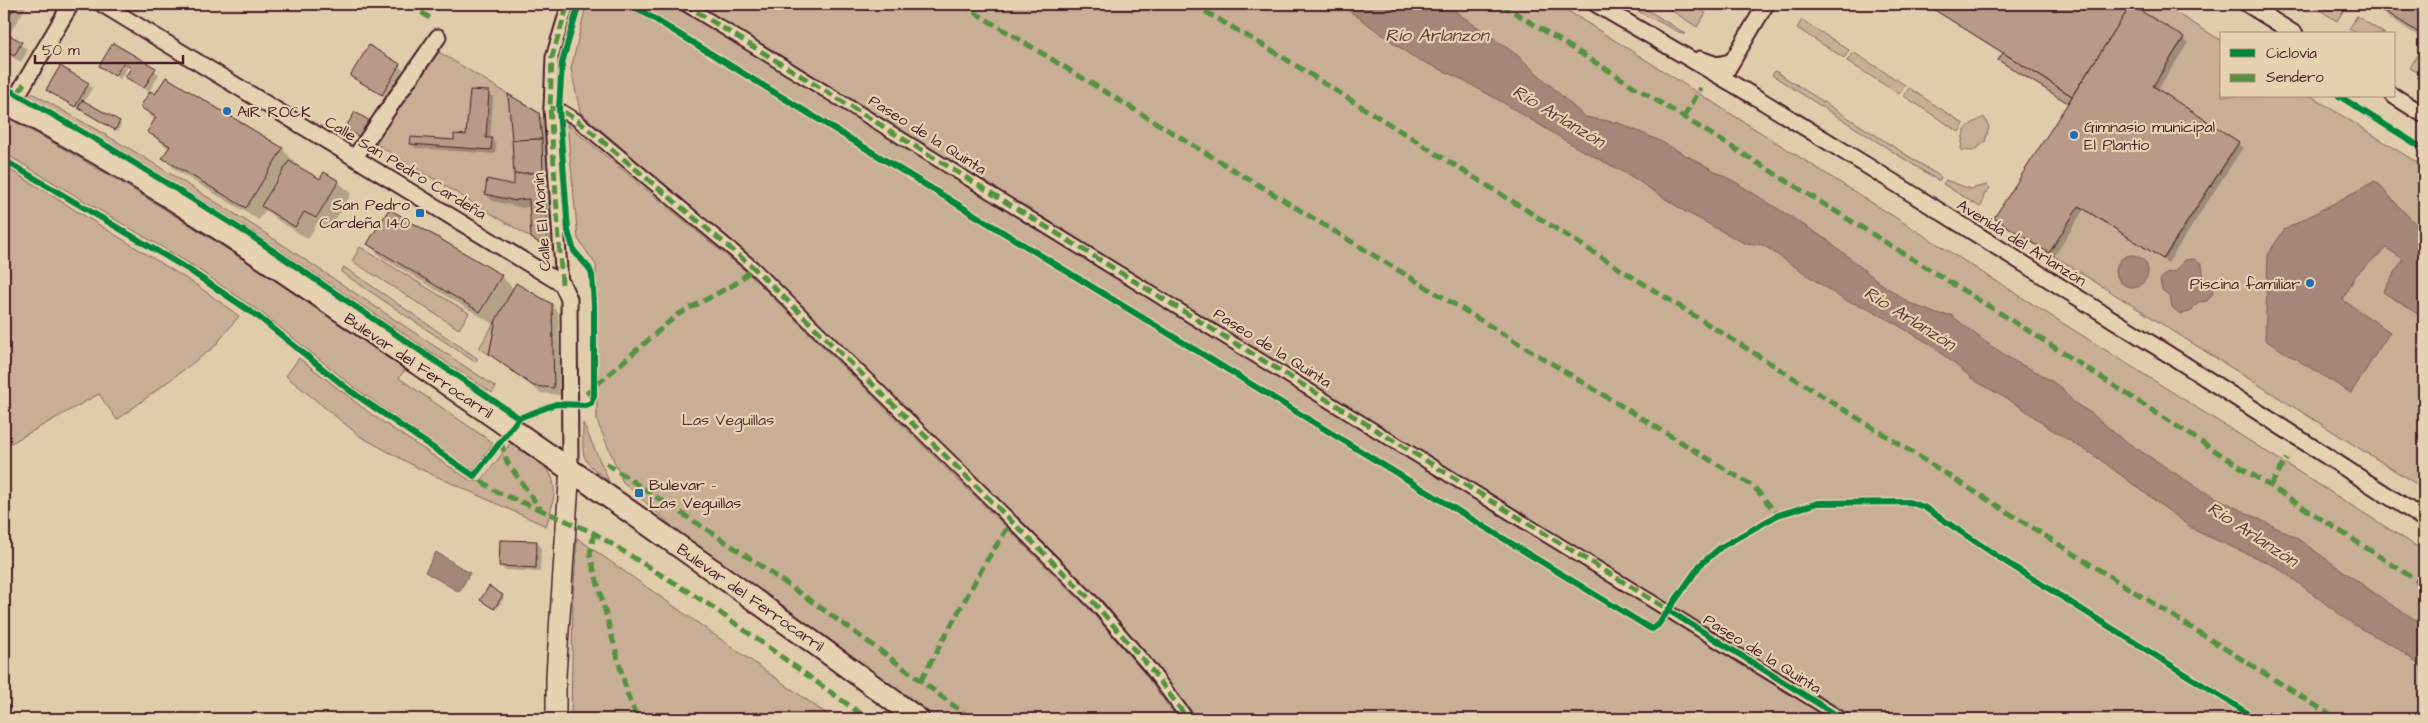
<svg xmlns="http://www.w3.org/2000/svg" width="2428" height="723" viewBox="0 0 2428 723" font-family="'Architects Daughter',sans-serif">
<style>
.green{fill:#c7ae95;stroke:#886660}
.water{fill:#a48778;stroke:#805d59}
.shadow{fill:#0003}
.building{fill:#b79a87;stroke:#4a1f2b}
.lines{fill:none;stroke-linecap:round;stroke-linejoin:round}
.pedestrian-casing{stroke:#4a1f2b;stroke-width:15}
.minor-casing{stroke:#4a1f2b;stroke-width:19}
.tertiary-casing{stroke:#4a1f2b;stroke-width:22}
.secondary-casing{stroke:#4a1f2b;stroke-width:25}
.pedestrian{stroke:#e6d2b0;stroke-width:11}
.minor{stroke:#e6d2b0;stroke-width:15}
.tertiary{stroke:#e6d2b0;stroke-width:19}
.secondary{stroke:#e6d2b0;stroke-width:21}
.quiet{stroke:#549240;stroke-width:5;stroke-dasharray:10 5;stroke-linecap:butt}
.cycleway-casing{stroke:#e6d2b0;stroke-width:9}
.cycleway{stroke:#00873e;stroke-width:6}
.poi-dot{fill:#1f6fb2;stroke:#e6d2b0;stroke-width:2}
.labels{text-anchor:middle;stroke-width:4.5;stroke-linejoin:round;paint-order:stroke}
.poi-label{font-size:16px;fill:#4a1f2b;stroke:#e6d2b0;text-anchor:start}
.street-label{font-size:16px;fill:#4a1f2b;stroke:#e6d2b0}
.park-label{font-size:16px;fill:#5d343b;stroke:#e6d2b0}
.water-label{font-size:18px;font-style:italic;fill:#60393e;stroke:#e6d2b0}
</style>
<rect width="100%" height="100%" fill="#e0cbab"/>
<filter id="ink" filterUnits="userSpaceOnUse"><feTurbulence type="fractalNoise" baseFrequency=".02" numOctaves="2"/><feDisplacementMap in="SourceGraphic" scale="10" xChannelSelector="R" yChannelSelector="G"/><feConvolveMatrix kernelMatrix="1 2 1 2 8 2 1 2 1" color-interpolation-filters="sRGB"/></filter>
<g filter="url(#ink)">
<g class="green">
<polygon points="575,4 1557,4 2424,551 2424,719 1198,719 1101,599 757,263 580,112 571,69 585,10"/>
<polygon points="1624,4 1638,4 1686,34 1683,34"/>
<polygon points="1661,4 1690,4 1706,13 1697,27"/>
<polygon points="2162,4 2222,41 2222,96 2311,96 2424,167 2424,489 2049,253 2079,206 2164,259 2239,142 2153,86 2184,38 2131,5"/>
<polygon points="2310,4 2338,4 2345,8 2337,21"/>
<polygon points="2357,16 2385,34 2357,34 2349,29"/>
<polygon points="1802,20 1849,50 1844,58 1797,28"/>
<polygon points="439,52 539,113 548,248 374,143"/>
<polygon points="1853,52 1905,85 1899,94 1847,61"/>
<polygon points="2418,54 2424,58 2424,76 2410,68"/>
<polygon points="1775,71 1941,177 1939,181 1772,75"/>
<polygon points="1909,88 1964,124 1959,132 1904,96"/>
<polygon points="32,93 132,150 256,227 496,387 492,393 252,231 111,144 29,97"/>
<path d="M4,116C143,190 275,280 406,368L399,378L493,443L475,468L470,469L355,388L262,313L190,264L4,153Z"/>
<path d="M1984,117L1989,127L1985,142L1973,151L1961,150C1963,128 1965,127 1984,117Z"/>
<polygon points="567,124 749,274 1090,610 1144,673 1178,719 939,719 675,529 623,482 597,421 596,265 578,239"/>
<polygon points="4,166 198,286 239,316 214,347 117,420 99,394 4,447"/>
<polygon points="1946,180 1970,189 1987,185 1990,188 1984,195 1982,205 1980,207 1943,184"/>
<polygon points="360,247 469,313 459,329 352,261"/>
<polygon points="344,267 477,358 477,360 475,362 341,272"/>
<polygon points="496,320 489,354 479,348"/>
<path d="M299,358L371,414L471,481H481L512,441C552,469 564,475 546,526L420,469L361,437L286,376Z"/>
<path d="M583,423L609,481C579,458 583,461 583,423Z"/>
<polygon points="577,538 834,719 571,719 573,598"/>
</g>
<g class="water">
<polygon points="1340,4 1445,4 1517,55 1585,117 1619,123 1658,140 1737,183 1829,241 1879,282 1909,303 1937,314 1951,315 1984,341 2014,361 2039,373 2062,388 2073,402 2091,413 2122,439 2201,490 2295,537 2390,604 2424,625 2424,669 2396,647 2354,625 2277,567 2196,531 2098,458 2049,428 2021,407 1974,380 1930,344 1868,308 1844,300 1763,245 1744,243 1684,211 1629,175 1576,147 1502,102 1457,77 1413,57"/>
<polygon points="2375,181 2424,233 2424,318 2383,292 2403,259 2386,248 2356,275 2343,300 2390,332 2351,393 2265,340 2268,254 2284,230"/>
<circle cx="2132" cy="271" r="16"/>
<polygon points="2194,259 2202,265 2204,278 2212,283 2213,293 2207,301 2198,302 2190,312 2180,314 2172,307 2170,296 2162,290 2160,280 2166,273 2176,271 2184,260"/>
<polygon points="436,552 470,573 459,592 425,572"/>
</g>
<g class="shadow">
<polygon points="4,4 28,4 8,36 28,50 21,62 4,52"/>
<polygon points="1925,4 2139,4 2136,9 2188,43 2157,91 2243,147 2168,263 2084,209 2054,257 1995,218 2069,103 2004,54"/>
<polygon points="2369,4 2424,4 2424,40"/>
<polygon points="113,44 159,74 149,92 156,96 282,149 295,162 293,165 320,181 325,174 339,182 351,194 329,230 317,223 308,239 276,219 266,209 259,220 177,171 164,158 169,149 149,132 155,121 142,107 151,93 127,77 132,69 128,66 120,79 101,66"/>
<polygon points="369,47 404,70 386,98 352,76"/>
<polygon points="88,84 92,88 84,102 119,122 121,124 118,131 47,89"/>
<polygon points="489,93 493,97 490,139 496,144 495,154 416,148 411,144 455,142 468,136"/>
<polygon points="539,114 546,122 548,178 550,181 554,253 532,237 531,206 523,208 493,201 486,194 515,187"/>
<polygon points="368,244 501,276 514,289 551,305 558,312 560,395 541,393 490,354 498,317 493,324 381,257"/>
<polygon points="536,542 541,547 540,572 505,570 500,566"/>
<polygon points="502,596 504,598 496,610 484,602"/>
</g>
<g class="building">
<polygon points="4,4 17,4 4,24"/>
<polygon points="1925,4 2132,4 2072,96"/>
<polygon points="2374,4 2424,4 2424,36 2422,35"/>
<polygon points="2131,5 2184,37 2153,86 2239,142 2163,259 2079,206 2049,253 1994,218"/>
<polygon points="4,32 22,42 14,56 4,50"/>
<polygon points="113,43 156,68 144,88 125,77 131,68 123,63 115,76 99,66"/>
<polygon points="369,45 400,64 382,95 350,76"/>
<polygon points="2003,53 2072,96 2068,103 1998,60"/>
<polygon points="60,66 89,83 75,107 46,90"/>
<polygon points="166,77 283,148 246,208 162,158 170,146 147,132 156,117 140,107 150,91 155,94"/>
<polygon points="470,90 489,91 486,138 492,138 491,150 410,144 411,137 454,140 454,134 466,135"/>
<polygon points="508,94 539,113 542,139 512,140"/>
<polygon points="82,100 120,121 115,130 78,108"/>
<polygon points="355,112 370,121 359,137 345,128"/>
<polygon points="542,139 543,172 514,174 512,140"/>
<polygon points="289,161 320,179 324,172 339,181 316,218 304,212 295,227 261,206"/>
<polygon points="543,172 548,248 531,238 529,199 516,200 516,201 485,194 487,179 514,185 514,174"/>
<polygon points="389,209 502,275 480,312 367,244"/>
<polygon points="516,283 552,304 554,388 533,386 489,354 496,320"/>
<polygon points="500,540 537,541 536,568 499,566"/>
<polygon points="489,586 503,595 494,609 480,600"/>
</g>
<g class="lines">
<g class="pedestrian-casing">
<g id="pedestrian">
<polyline points="684,4 1843,719"/>
<polyline points="550,108 559,109 577,120 754,268 962,472 1095,604 1150,668 1188,719"/>
<polyline points="562,284 550,108 552,57 568,4"/>
</g>
</g>
<g class="minor-casing">
<g id="minor">
<polyline points="102,4 562,284 569,299 570,468"/>
<polyline points="1596,4 1757,98 1874,170 2176,359 2424,519"/>
<polyline points="2247,4 2295,34"/>
<polyline points="1700,59 1717,65 1730,62"/>
<polyline points="1727,70 1766,4"/>
<polyline points="2394,96 2424,115"/>
<polyline points="11,106 71,4"/>
<polyline points="355,157 438,37"/>
</g>
</g>
<g class="tertiary-casing">
<polyline id="tertiary" points="556,719 556,675 570,468"/>
</g>
<g class="secondary-casing">
<path id="secondary" d="M4,102C150,177 286,273 421,366C588,482 755,598 918,719"/>
</g>
<use href="#pedestrian" class="pedestrian"/>
<use href="#minor" class="minor"/>
<use href="#tertiary" class="tertiary"/>
<use href="#secondary" class="secondary"/>
<g class="quiet">
<polyline points="409,4 433,20"/>
<polyline points="684,4 1672,612"/>
<polyline points="961,4 1753,486 1778,515"/>
<polyline points="1192,4 1268,48 2337,719"/>
<polyline points="1501,4 2032,333 2424,585"/>
<polyline points="19,92 26,80"/>
<polyline points="550,108 559,109 577,120 754,268 962,472 1095,604 1150,668 1188,719"/>
<polyline points="1684,117 1701,88"/>
<polyline points="562,284 550,108 552,57 568,4"/>
<polyline points="586,394 677,315 735,284 754,268"/>
<polyline points="501,442 507,462 541,510 594,533 708,604 868,719"/>
<path d="M606,463C650,494 695,521 739,551C818,605 896,661 971,719"/>
<polyline points="481,481 497,492 541,510"/>
<polyline points="2270,486 2287,459"/>
<polyline points="594,533 590,555 628,696 638,719"/>
<polyline points="921,680 984,565 1012,521"/>
</g>
<g class="cycleway-casing">
<g id="cycleway">
<polyline points="630,4 1648,627 1652,629 1658,625 1700,565 1721,547 1778,515 1818,503 1909,502 1924,507 2006,562 2257,719"/>
<polyline points="4,87 107,146 250,235 519,418"/>
<polyline points="2339,96 2424,149"/>
<polyline points="4,160 189,270 260,318 349,390 474,476 519,418 556,404 586,405 591,403 594,396 594,305 592,275 589,268 574,251 568,231 559,109 562,63 579,4"/>
<polyline points="1668,610 1843,719"/>
</g>
</g>
<use href="#cycleway" class="cycleway"/>
</g>
</g>
<g class="poi-dot">
<circle cx="227" cy="111" r="5"/>
<circle cx="2074" cy="135" r="5"/>
<rect x="415" y="208" width="10" height="10" rx="2.5"/>
<circle cx="2310" cy="283" r="5"/>
<rect x="634" y="488" width="10" height="10" rx="2.5"/>
</g>
<g class="labels">
<g class="poi-label">
<text x="237" y="117">AIR ROCK</text>
<text x="2084" y="132">Gimnasio municipal<tspan x="2084" dy="18">El Plantío</tspan></text>
<text x="410" y="210" text-anchor="end">San Pedro<tspan x="410" dy="18">Cardeña 140</tspan></text>
<text x="2300" y="289" text-anchor="end">Piscina familiar</text>
<text x="649" y="490">Bulevar –<tspan x="649" dy="18">Las Veguillas</tspan></text>
</g>
<g class="street-label">
<text transform="translate(928 134) rotate(32)" y="6">Paseo de la Quinta</text>
<text transform="translate(406 167) rotate(31)" y="6">Calle San Pedro Cardeña</text>
<text transform="translate(541 222) rotate(-94)" y="6">Calle El Monín</text>
<text transform="translate(2022 242) rotate(32)" y="6">Avenida del Arlanzón</text>
<text transform="translate(1273 347) rotate(32)" y="6">Paseo de la Quinta</text>
<text transform="translate(419 365) rotate(34)" y="6">Bulevar del Ferrocarril</text>
<text transform="translate(751 597) rotate(35)" y="6">Bulevar del Ferrocarril</text>
<text transform="translate(1763 653) rotate(32)" y="6">Paseo de la Quinta</text>
</g>
<g class="park-label">
<text x="728" y="425">Las Veguillas</text>
</g>
<g class="water-label">
<text x="1437" y="41">Río Arlanzon</text>
<text transform="translate(1559 116) rotate(31)" y="6">Río Arlanzón</text>
<text transform="translate(1910 318) rotate(32)" y="6">Río Arlanzón</text>
<text transform="translate(2253 534) rotate(33)" y="6">Río Arlanzón</text>
</g>
</g>
<rect width="2428" height="723" fill="none" stroke="#e6d2b0" stroke-width="20"/>
<rect x="10" y="10" width="2408" height="703" fill="none" stroke="#4a1f2b" stroke-width="2" filter="url(#ink)"/>
<rect x="2220" y="32" width="175" height="65" fill="#e6d2b0" stroke="#a88a7b"/>
<rect x="2230" y="49" width="25" height="8" fill="#00873e" stroke="#a88a7b"/>
<text x="2266" y="58" font-size="15" fill="#4a1f2b">Ciclovía</text>
<rect x="2230" y="74" width="25" height="8" fill="#549240" stroke="#a88a7b"/>
<text x="2266" y="82" font-size="15" fill="#4a1f2b">Sendero</text>
<path d="M35 55v8h148v-8" fill="none" stroke="#4a1f2b" stroke-width="2.5"/>
<text x="42" y="55" font-size="15" fill="#4a1f2b" stroke="#e6d2b0" stroke-width="4" paint-order="stroke">50 m</text>
</svg>
